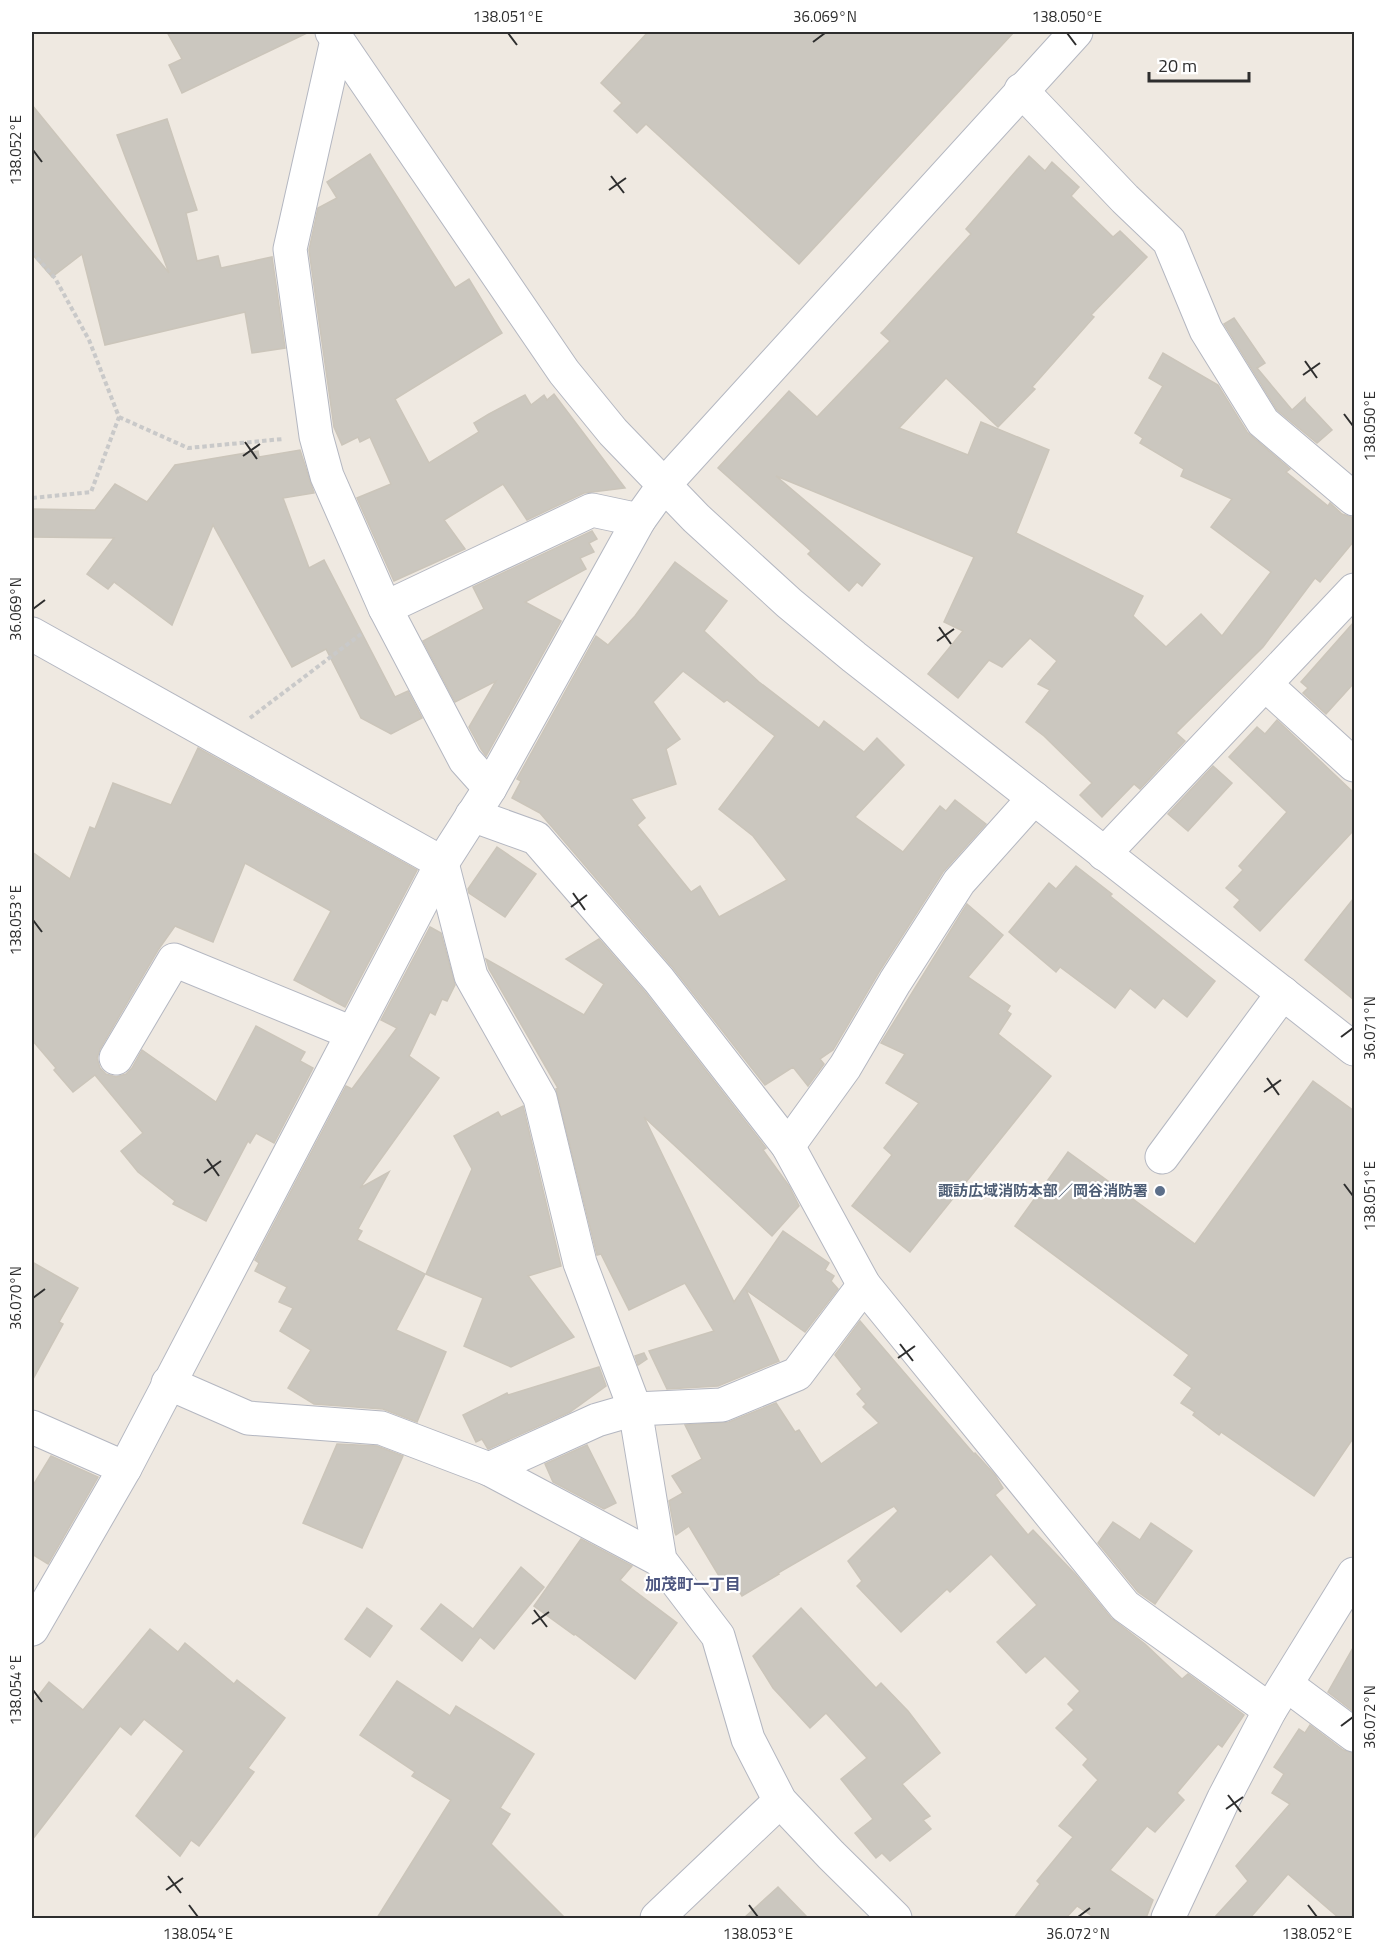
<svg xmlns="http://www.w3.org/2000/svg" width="1386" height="1950" viewBox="0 0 1386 1950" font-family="'Titillium Web','Noto Sans JP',sans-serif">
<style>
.building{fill:#cbc7bf;stroke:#cbc5ba;stroke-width:1.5;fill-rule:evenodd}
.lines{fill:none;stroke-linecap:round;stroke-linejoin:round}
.minor-casing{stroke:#b4b7c1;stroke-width:35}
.path{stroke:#c9c9c9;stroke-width:4;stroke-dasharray:4.5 3;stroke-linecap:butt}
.minor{stroke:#fff;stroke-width:33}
.ticks{fill:none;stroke:#2e2e2e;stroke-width:2}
.service-dot{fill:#5c6f8a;stroke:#fff;stroke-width:2}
.labels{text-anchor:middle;stroke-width:4.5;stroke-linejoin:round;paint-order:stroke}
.service-label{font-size:15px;font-weight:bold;fill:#4e5e75;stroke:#fff;text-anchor:end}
.neighbourhood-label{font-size:16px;font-weight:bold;fill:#4d5680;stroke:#fff}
.neatline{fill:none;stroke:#2e2e2e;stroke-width:2}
.ticks-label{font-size:15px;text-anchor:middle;fill:#2e2e2e}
</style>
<rect width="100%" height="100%" fill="#efe9e1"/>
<g class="building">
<polygon points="167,32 309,32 182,93 169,65 182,59"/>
<polygon points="648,32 1014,32 799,264 646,124 637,133 614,111 622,103 601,83"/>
<polygon points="32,105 169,273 117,135 167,119 197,210 186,213 197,261 218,256 221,268 272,257 285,348 252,353 245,312 105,345 82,254 52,277 32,254"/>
<polygon points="370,154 455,288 469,279 502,333 395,399 429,463 479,432 474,423 489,414 525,395 531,405 544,395 547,400 554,394 625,488 584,493 527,520 503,484 444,520 465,549 394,581 357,498 391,484 370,437 360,442 358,437 342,445 334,427 309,250 318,208 337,198 327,182"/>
<polygon points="1029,156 1045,171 1052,162 1079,187 1071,196 1113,237 1120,231 1147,257 1091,315 1094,317 1032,387 1035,389 998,427 946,378 899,428 968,455 981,422 1049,450 1016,533 1143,596 1133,616 1166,647 1201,614 1222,636 1271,572 1211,527 1232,499 1181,476 1184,469 1140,443 1143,438 1135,433 1163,386 1149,378 1163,353 1218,385 1247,432 1290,469 1286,472 1328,506 1330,503 1342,514 1354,518 1354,541 1320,582 1315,578 1263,647 1176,733 1185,741 1140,789 1134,784 1102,817 1080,795 1092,783 1044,736 1026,722 1050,690 1038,684 1057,661 1030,638 1002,667 989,660 958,698 928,674 963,631 944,622 974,557 776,476 880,564 862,586 857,582 849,591 808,554 811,551 718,468 789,391 817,417 890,341 881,333 884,330 971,234 966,229"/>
<polygon points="1234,318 1265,363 1257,368 1292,410 1305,398 1305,401 1332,430 1317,443 1277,410 1224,324"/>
<polygon points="300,450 314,493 283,498 309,568 324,560 395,697 408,691 422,718 391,734 361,718 326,649 292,667 213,525 172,625 114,582 108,589 87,574 114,538 32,537 32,509 95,510 115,484 147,502 175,465 258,451 259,457"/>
<polygon points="592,531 597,539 589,543 594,552 580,558 586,569 525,602 561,621 486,756 481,749 469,727 496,681 455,702 423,641 484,609 473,587"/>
<path d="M675,562L727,601L704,631L759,682L819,728L824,721L864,752L877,738L904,765L855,817L903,852L940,806L946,811L955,800L986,824L943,872L879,972L833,1050L820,1059L824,1064L808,1086L793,1067L765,1085L673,968L540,813L512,798L521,781L517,779L596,636L608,645L635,616ZM683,671L724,702L727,700L775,736L719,809L753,836L787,880L719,917L700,886L691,892L637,825L645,818L631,799L676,784L666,749L680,739L653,702Z"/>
<polygon points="1354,622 1354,683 1326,714 1303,693 1308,688 1301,682"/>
<polygon points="1277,720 1354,793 1354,830 1260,931 1234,907 1240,900 1226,888 1243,870 1239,866 1287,812 1229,757 1257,727 1265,734"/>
<polygon points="198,748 417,870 345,1007 294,980 331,911 245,863 213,942 175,926 158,950 100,1049 97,1058 100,1068 106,1074 116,1077 126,1074 132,1068 142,1050 216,1102 256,1026 305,1052 300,1061 313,1068 274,1143 256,1133 250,1143 248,1141 206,1221 173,1204 175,1201 138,1172 121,1151 143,1133 95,1075 73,1092 54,1070 56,1068 32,1040 32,852 70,879 90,827 95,829 113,783 171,805"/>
<polygon points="1213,766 1232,783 1188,831 1168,814"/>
<polygon points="497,847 536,874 505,917 469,893 468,889"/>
<polygon points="1076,866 1112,894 1110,896 1215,981 1187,1017 1163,998 1155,1008 1130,988 1115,1008 1060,967 1056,972 1009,932 1049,883 1056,889"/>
<polygon points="1354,898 1354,1000 1305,960"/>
<polygon points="967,904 1003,935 968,977 1010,1006 1007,1011 1011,1014 998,1034 1051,1076 910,1252 852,1206 892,1155 884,1148 919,1103 886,1083 905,1054 881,1043"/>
<polygon points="430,927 441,933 455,985 447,1001 442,999 435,1015 430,1012 409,1056 439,1078 360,1188 389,1172 358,1229 362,1231 357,1240 425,1274 396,1330 446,1352 417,1422 383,1409 314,1404 288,1388 311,1350 280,1331 293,1308 279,1302 287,1287 255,1271 259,1263 255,1260 346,1086 352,1089 397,1028 381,1020"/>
<polygon points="599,939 645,992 766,1148 763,1150 789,1186 799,1206 772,1236 644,1117 734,1302 783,1231 829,1263 825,1270 834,1276 831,1281 838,1289 805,1332 746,1290 779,1361 718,1386 667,1389 649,1351 714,1331 685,1283 629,1310 601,1254 597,1255 556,1089 558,1088 489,969 486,959 584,1015 604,984 566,959"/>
<polygon points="1313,1081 1354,1111 1354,1437 1314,1496 1221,1432 1219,1435 1193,1415 1195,1412 1181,1403 1192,1388 1174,1375 1189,1355 1015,1226 1068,1152 1195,1244"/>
<polygon points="523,1106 561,1266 528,1276 574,1337 511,1367 464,1346 483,1298 426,1274 472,1169 454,1136 498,1112 501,1117"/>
<polygon points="32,1262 78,1288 59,1322 63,1324 32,1381"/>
<polygon points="860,1321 974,1454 975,1453 995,1475 1003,1488 995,1495 1028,1535 1033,1530 1076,1575 1111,1618 1145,1644 1182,1679 1188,1674 1244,1715 1222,1747 1218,1744 1177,1793 1184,1800 1155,1832 1147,1826 1110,1870 1153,1900 1146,1918 1095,1918 1077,1906 1066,1918 1014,1918 1040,1884 1037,1881 1073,1837 1059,1826 1098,1780 1083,1765 1088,1759 1056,1728 1074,1710 1068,1704 1080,1691 1045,1656 1026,1673 997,1642 1037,1605 991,1554 950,1592 947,1589 901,1632 857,1586 862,1581 848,1561 898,1511 894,1506 778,1573 779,1574 742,1596 730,1576 722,1581 689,1526 676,1535 675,1533 669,1501 683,1493 672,1476 702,1459 685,1425 729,1422 776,1403 795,1432 799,1430 821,1464 879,1423 863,1407 866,1404 857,1394 862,1389 835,1355"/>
<polygon points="644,1353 647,1359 638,1365 635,1356"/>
<polygon points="599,1367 606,1386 570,1412 488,1449 482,1439 476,1442 463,1415 507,1393 508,1395"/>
<polygon points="337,1444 377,1446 403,1456 362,1548 303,1523"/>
<polygon points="587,1445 616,1503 604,1509 553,1482 545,1464"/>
<polygon points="51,1456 98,1477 48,1564 32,1554 32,1487"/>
<polygon points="1113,1522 1140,1540 1151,1523 1192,1551 1155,1604 1138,1592 1098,1543"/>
<polygon points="581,1539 632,1566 620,1580 677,1623 635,1679 575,1634 574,1635 534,1606"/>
<polygon points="521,1567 544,1587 494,1649 480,1637 462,1661 421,1629 441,1604 473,1629"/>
<polygon points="367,1608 392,1626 370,1657 345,1639"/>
<polygon points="801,1608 876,1688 881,1683 908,1711 940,1753 902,1784 930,1816 923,1820 931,1829 890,1861 882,1853 876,1858 855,1833 873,1819 841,1779 867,1758 826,1713 810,1728 773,1688 753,1656"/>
<polygon points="150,1629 178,1652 185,1643 234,1684 237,1680 285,1718 248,1768 254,1772 220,1818 199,1846 191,1840 180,1856 136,1816 184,1751 144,1719 131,1735 120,1726 32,1840 32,1704 49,1682 83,1710"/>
<polygon points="1354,1646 1354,1712 1328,1692"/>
<polygon points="397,1681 450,1716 456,1706 534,1754 500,1808 510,1814 491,1844 565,1918 377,1918 451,1800 412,1776 415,1772 360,1735"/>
<polygon points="1310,1725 1343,1750 1354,1753 1354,1918 1339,1918 1288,1874 1250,1918 1214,1918 1248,1881 1236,1866 1290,1804 1272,1793 1284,1774 1274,1767 1299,1729 1305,1733"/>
<polygon points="778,1887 808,1918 744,1918"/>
</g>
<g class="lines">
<g class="minor-casing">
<g id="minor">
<polyline points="332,32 564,372 613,432 696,518 789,603 854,657 1354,1049"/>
<polyline points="337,40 290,249 316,436 327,476 385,608 465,760 490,788"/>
<polyline points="1021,90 1125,199 1169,241 1206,330 1263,422 1354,499"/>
<polyline points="385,608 592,510 639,520"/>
<polyline points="32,634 442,863 471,976 540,1098 580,1263 635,1409 660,1560 718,1636 748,1739 780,1801 831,1855 895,1918"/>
<polyline points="1266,685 1354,765"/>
<polyline points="472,815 536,838 659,980 788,1146 864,1285 1125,1606 1270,1710"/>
<polyline points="1104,854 1354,590"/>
<polyline points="116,1058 174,960 352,1033"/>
<polyline points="788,1146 845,1067 895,982 959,882 1034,798"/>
<polyline points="1162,1157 1283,993"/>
<polyline points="168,1383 248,1418 381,1428 489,1469 597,1420 635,1409 722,1405 797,1374 864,1285"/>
<polyline points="32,1427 125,1468"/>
<polyline points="489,1469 660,1560"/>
<polyline points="32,1629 125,1468 442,863 490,788 639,520 664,485 1076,32"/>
<polyline points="1287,1685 1354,1735"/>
<polyline points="657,1918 780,1801"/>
<polyline points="1168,1918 1224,1798 1270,1710 1354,1574"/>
</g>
</g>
<g class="path">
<polyline points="32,252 55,278 89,340 119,417 91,492 32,498"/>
<polyline points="119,417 188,448 283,439"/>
<polyline points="250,718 361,634"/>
</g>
<use href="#minor" class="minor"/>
</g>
<path class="ticks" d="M508,33L517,45M1067,33L1076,45M813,42L825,33M33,150L42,162M611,176L624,193M609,190L626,178M1305,361L1317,378M1303,375L1320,363M1344,414L1353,426M245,442L257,459M243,456L260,444M33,609L45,600M939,627L951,644M937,641L954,629M573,893L585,910M571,907L587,895M33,920L42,932M1341,1037L1353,1028M1267,1078L1279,1095M1264,1092L1281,1080M207,1159L219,1176M204,1173L221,1161M1344,1184L1353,1196M33,1298L45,1289M900,1344L913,1361M898,1358L915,1346M534,1610L547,1627M532,1624L549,1612M33,1690L42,1702M1341,1726L1353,1717M1228,1795L1241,1812M1226,1809L1243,1797M168,1876L181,1893M166,1890L183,1878M189,1905L198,1917M749,1905L758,1917M1308,1905L1317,1917M1078,1917L1090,1908"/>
<circle class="service-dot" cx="1160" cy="1191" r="6"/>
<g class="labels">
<g class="service-label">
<text x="1148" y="1196">諏訪広域消防本部／岡谷消防署</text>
</g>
<g class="neighbourhood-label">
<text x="693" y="1590">加茂町一丁目</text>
</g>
</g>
<rect width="1386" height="1950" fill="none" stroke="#ffffff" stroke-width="66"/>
<path d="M1149 72v9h100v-9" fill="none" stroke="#2e2e2e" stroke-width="3"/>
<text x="1158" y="72" font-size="18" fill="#2e2e2e" stroke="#ffffff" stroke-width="4.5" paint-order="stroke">20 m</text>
<rect x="33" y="33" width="1320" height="1884" class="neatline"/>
<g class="ticks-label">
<text x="508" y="22">138.051°E</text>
<text x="825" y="22">36.069°N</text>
<text x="1067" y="22">138.050°E</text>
<text transform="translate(16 150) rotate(-90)" y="5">138.052°E</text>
<text transform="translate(1370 426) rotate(-90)" y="5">138.050°E</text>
<text transform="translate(16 609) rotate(-90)" y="5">36.069°N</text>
<text transform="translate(16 920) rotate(-90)" y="5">138.053°E</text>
<text transform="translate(1370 1028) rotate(-90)" y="5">36.071°N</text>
<text transform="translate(1370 1196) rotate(-90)" y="5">138.051°E</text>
<text transform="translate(16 1298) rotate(-90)" y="5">36.070°N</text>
<text transform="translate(16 1690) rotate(-90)" y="5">138.054°E</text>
<text transform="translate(1370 1717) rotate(-90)" y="5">36.072°N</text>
<text x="198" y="1939">138.054°E</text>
<text x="758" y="1939">138.053°E</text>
<text x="1078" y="1939">36.072°N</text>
<text x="1317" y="1939">138.052°E</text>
</g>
</svg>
